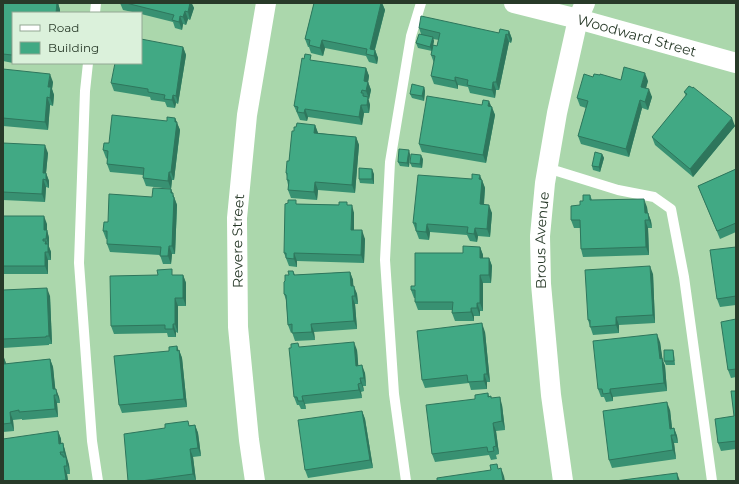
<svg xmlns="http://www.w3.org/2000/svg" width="739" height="484" viewBox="0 0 739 484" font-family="Montserrat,sans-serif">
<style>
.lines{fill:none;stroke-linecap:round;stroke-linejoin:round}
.service{stroke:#fff;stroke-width:10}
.minor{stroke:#fff;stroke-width:20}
.wall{fill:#389172;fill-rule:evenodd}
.shaded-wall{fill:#2e765c}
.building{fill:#41a984;stroke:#2e765c}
.labels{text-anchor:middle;stroke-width:3.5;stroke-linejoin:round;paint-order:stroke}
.street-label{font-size:14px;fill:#283a29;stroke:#dbf1db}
</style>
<rect width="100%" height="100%" fill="#abd7ac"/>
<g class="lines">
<g class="service">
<polyline points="95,13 96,3"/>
<polyline points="88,63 85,91 79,263 92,441 98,481"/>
<polyline points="547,168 618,190 654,197 671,209 684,277 712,481"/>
<polyline points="406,481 394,394 385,260 390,162 411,36 421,3"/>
</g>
<g class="minor">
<path id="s1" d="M514,3L578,19L736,63"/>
<path id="s2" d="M255,481L249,440L238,327L237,218L247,115L266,3"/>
<path id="s3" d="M563,481L551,395L541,284L540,236L545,183L557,113L578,19L585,3"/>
</g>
</g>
<g class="wall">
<polygon points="3,3 58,3 60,10 60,13 13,13 13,63 3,61"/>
<polygon points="120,3 192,3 192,4 194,8 190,20 188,19 186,25 183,24 182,30 175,28 173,22 141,14 141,13 137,13 123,10"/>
<polygon points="314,3 382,3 385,10 375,50 378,58 377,64 369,62 366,56 325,48 323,56 311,53 309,47 308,47 305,39"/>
<path d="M419,28L499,33L509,31L512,39L511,43L509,42L499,90H496L495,98L470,93L468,87L458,85V89L434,84L431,76L434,63L431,55L432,51L418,48L416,43L421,34ZM433,39L439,40L437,46L433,45L434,41Z"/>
<polygon points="183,47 186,55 178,104 176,103 175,108 167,107 165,102 151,100 150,97 114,91 111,83"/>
<polygon points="313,61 366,68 369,76 368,82 371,90 369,99 368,99 370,105 369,113 364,113 362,125 308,117 307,121 300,120 294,106"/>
<polygon points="3,69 53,82 52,89 54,95 53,106 50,105 48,130 3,126"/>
<polygon points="600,75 621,80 648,81 646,88 652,97 648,110 642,108 629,157 581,144 578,136 586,108 580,106 577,98 593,77"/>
<polygon points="424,87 425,91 424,101 412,98 410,94"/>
<polygon points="684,92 735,126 693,177 655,145 652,137 686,96"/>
<polygon points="491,106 492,107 495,115 486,163 422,152 419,144"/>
<polygon points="175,118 180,130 174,180 172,180 171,189 146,186 143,178 143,175 110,172 107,164 107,159 106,158 103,150 109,143"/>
<polygon points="315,125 318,133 356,137 359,145 355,193 318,190 317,200 291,198 288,190 288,185 287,180 287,176 286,173 289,161 294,131 296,127"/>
<polygon points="3,143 48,153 46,173 49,181 49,188 46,187 45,202 3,200"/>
<polygon points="410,154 409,167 400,166 398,162"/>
<polygon points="602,154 604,158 600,172 593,170 592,166"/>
<polygon points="423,159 422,168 412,167 410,163"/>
<polygon points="736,169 736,232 720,239 698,186"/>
<polygon points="374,174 374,184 360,183 359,179"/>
<polygon points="482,180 485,188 484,205 492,213 490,237 478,236 477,242 470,241 467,235 430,232 429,240 419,239 413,223"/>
<polygon points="171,189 177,205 175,254 172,254 171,264 163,264 160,255 110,252 107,244 107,239 106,239 103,231 108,222 152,197"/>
<polygon points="590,195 592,200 647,207 648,213 651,221 652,228 648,228 649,255 583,257 581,249 580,228 574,228 571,220 583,201"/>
<polygon points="297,204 349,205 354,213 354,230 365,239 364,263 297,261 297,267 289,266 284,253"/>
<polygon points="3,216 47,224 47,230 49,238 49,247 51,252 51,260 48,260 48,274 3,274"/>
<polygon points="480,247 483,255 483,258 489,258 492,266 491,283 483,283 483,311 480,311 480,316 474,316 474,321 455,321 452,313 452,310 418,310 415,302 415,298 414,298 411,290 415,286 463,253"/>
<polygon points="736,247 736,305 720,307 717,299"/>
<polygon points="293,271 295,275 350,272 353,280 353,286 357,294 358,304 355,304 357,329 314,332 315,340 295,341 292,332 291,333 288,325 286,300 284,294 285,281"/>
<polygon points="653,274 655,323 619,325 619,333 593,335 588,320"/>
<polygon points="174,275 183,275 186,283 186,306 178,306 178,333 176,332 176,337 168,337 167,333 114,334 111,326"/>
<polygon points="3,290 50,296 52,344 49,344 49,345 3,348"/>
<polygon points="736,319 736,377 731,378 728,370"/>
<polygon points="485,332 490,382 487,382 487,389 471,390 469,383 425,388 422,380"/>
<polygon points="660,342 662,358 665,366 667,391 613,397 613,401 606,402 604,397 601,397 598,389"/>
<polygon points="177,346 178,350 179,350 182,358 187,407 122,413 119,405 169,351"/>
<polygon points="299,347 357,350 358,366 365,373 366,386 363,386 364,391 361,392 362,398 305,404 306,409 301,409 299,405 297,405 294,397 291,348"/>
<polygon points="673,350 674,354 675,365 666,365 664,361"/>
<polygon points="3,355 6,364 50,359 53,367 55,389 59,397 60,403 57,403 58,417 22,420 22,419 13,420 14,431 3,432"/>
<polygon points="736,391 736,449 721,451 718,443 734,416"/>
<polygon points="488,393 489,396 502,405 505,430 496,431 499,454 496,455 497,459 491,460 489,455 435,462 432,454 475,399"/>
<polygon points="670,410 672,428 674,428 677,436 678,443 674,443 676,459 612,468 609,460"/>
<polygon points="362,411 365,419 373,468 308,478 305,470"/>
<polygon points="190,425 195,425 198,433 201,456 193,457 196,481 128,481"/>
<polygon points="58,431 61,439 61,443 63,443 65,451 66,457 69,465 70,474 67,474 68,481 3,481"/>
</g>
<g class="shaded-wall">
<polygon points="57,3 58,3 60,10 60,13 56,13"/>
<polygon points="189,3 192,3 192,4 194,8 190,20 188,12"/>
<polygon points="381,3 382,3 385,10 373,56 370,49"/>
<polygon points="185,11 188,19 186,25 183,17"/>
<polygon points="180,16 183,24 182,30 179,22"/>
<polygon points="509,31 512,39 511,43 508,35"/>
<polygon points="506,34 509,42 499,90 496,82"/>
<polygon points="433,37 434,41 432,51 430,47"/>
<polygon points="322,40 325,48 323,56 320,48"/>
<polygon points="183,47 186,55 178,104 176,96"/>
<polygon points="375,50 378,58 377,64 374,56"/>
<polygon points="366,68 369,76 367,89 364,81"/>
<polygon points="645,73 648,81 644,95 641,87"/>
<polygon points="50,74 53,82 52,89 54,95 53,106 50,98 48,87"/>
<polygon points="455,77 458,85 458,89 455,81"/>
<polygon points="368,82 371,90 369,99 366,91"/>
<polygon points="493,82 496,90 495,98 492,90"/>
<polygon points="424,87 425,91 424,101 422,96"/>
<polygon points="649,89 652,97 648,110 645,102"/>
<polygon points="173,95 176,103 175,108 172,100"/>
<polygon points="47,97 50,105 48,130 45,122"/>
<polygon points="368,97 370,105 369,113 367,105"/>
<polygon points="640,100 642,108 629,157 626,149"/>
<polygon points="489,101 495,115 486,163 483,155 488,106"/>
<polygon points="361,105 364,113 362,125 359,117"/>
<polygon points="305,109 308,117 307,121 304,113"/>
<polygon points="175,118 180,130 174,180 171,172"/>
<polygon points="732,118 735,126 693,177 690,169"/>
<polygon points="315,125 318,133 317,141 314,133"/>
<polygon points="356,137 359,145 355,193 352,185"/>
<polygon points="45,145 48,153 46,173 49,181 49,188 43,173"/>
<polygon points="409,150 410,154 409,167 407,163"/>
<polygon points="602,154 604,158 600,172 599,167"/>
<polygon points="421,155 423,159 422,168 420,164"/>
<polygon points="372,169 374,174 374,184 372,179"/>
<polygon points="169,172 172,180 171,189 168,181"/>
<polygon points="480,175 485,188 483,212 480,204 479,179"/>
<polygon points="43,179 46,187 45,202 42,194"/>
<polygon points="315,182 318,190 317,200 314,192"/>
<polygon points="171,189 177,205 175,254 172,246"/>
<polygon points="644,199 647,207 648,221 645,213"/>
<polygon points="352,205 354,213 354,238 351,230"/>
<polygon points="489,205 492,213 490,237 487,229"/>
<polygon points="648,213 651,221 652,228 649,220"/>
<polygon points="44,216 47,224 47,230 49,238 49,247 44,230"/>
<polygon points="645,220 648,228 649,255 646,247"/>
<polygon points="427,224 430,232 429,240 426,232"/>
<polygon points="475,228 478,236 477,242 474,234"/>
<polygon points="362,230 365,239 364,263 361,255"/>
<polygon points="46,241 48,247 48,244 51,252 51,260 45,244"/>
<polygon points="169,246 172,254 171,264 168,256"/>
<polygon points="480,247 483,255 483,266 480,258"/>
<polygon points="45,252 48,260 48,274 45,266"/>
<polygon points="294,253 297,261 297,267 294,259"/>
<polygon points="489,258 492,266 491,283 489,275"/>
<polygon points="650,266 653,274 655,323 653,315"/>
<polygon points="350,272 353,280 354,294 351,286"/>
<polygon points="183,275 186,283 186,306 183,298"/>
<polygon points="480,275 483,283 483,311 480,303"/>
<polygon points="354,286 357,294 358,304 355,296"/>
<polygon points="47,288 50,296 52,344 49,336"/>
<polygon points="352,296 355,304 357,329 354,321"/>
<polygon points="175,298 178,306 178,333 175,324"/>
<polygon points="477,303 480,311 480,316 477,308"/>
<polygon points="471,308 474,316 474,321 471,312"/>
<polygon points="616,317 619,325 619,333 616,325"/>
<polygon points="482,323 485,332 490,382 487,374"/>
<polygon points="173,324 176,332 176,337 173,329"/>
<polygon points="311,324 314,332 315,340 312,332"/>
<polygon points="657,334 660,342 663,362 662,358 665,366 667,391 664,383 660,359"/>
<polygon points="354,342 357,350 359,374 356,366"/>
<polygon points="177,346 179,353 179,350 182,358 187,407 184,399 177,351"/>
<polygon points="3,355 6,363 7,372 4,364"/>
<polygon points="50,359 53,367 56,395 53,389"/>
<polygon points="362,365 365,373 366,386 364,378"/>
<polygon points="484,374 487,382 487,389 484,381"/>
<polygon points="360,378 363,386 364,391 361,383"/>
<polygon points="358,384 361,392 362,398 359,390"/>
<polygon points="56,389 59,397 60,403 57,395"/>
<polygon points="610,389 613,397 613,401 610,393"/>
<polygon points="54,395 57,403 58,417 55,409"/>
<polygon points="302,396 305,404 306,409 303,401"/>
<polygon points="500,397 502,405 505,430 502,421"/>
<polygon points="667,402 670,410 673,437 670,429"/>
<polygon points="362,411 365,419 373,468 370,460"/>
<polygon points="10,412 13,420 14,431 11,423"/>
<polygon points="493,423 496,431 499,454 496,446"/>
<polygon points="195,425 198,433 201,456 198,448"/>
<polygon points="674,428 677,436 678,443 675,435"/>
<polygon points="58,431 61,439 62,452 59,444"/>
<polygon points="671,435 674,443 676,459 673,450"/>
<polygon points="63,443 69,465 70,474 64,452"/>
<polygon points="190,449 193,457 196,481 193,474"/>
<polygon points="64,466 67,474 68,481 67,481 66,480"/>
<polygon points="501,468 504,476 505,481 503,481"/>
<polygon points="677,473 680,481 678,481"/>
</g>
<g class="building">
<polygon points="3,3 57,3 56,13 13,13 12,55 3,54"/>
<polygon points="126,3 190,3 188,12 185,11 183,17 180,16 179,22 172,20 174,15"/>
<polygon points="314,3 381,3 370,49 375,50 374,56 366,54 367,49 322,40 320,48 309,45 310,40 305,39"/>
<polygon points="421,16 499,33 500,29 509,31 508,35 506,34 496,82 493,82 492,90 467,85 468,80 455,77 455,81 431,76 435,56 431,55 433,45 437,46 440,33 419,28"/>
<polygon points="419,34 433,37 430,47 416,43"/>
<polygon points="141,39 183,47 176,96 173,95 172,100 164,99 165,95 148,92 148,89 111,83 115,63 141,63"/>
<polygon points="305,54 311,55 310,60 366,68 364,81 368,82 366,91 362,90 361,93 363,93 363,96 368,97 367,105 361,105 359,117 305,109 304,113 297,112 298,107 294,106 302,58 304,59"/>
<polygon points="624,67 645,73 641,87 649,89 645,102 640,100 626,149 578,136 588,101 577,98 584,74 593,77 594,74 600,75 600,74 621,80"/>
<polygon points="3,69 50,74 48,87 51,87 50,98 47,97 45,122 3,118"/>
<polygon points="412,84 424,87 422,96 410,94"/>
<polygon points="689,86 693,88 693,87 732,118 690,169 652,137 687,94 684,92"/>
<polygon points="427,96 482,105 483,100 489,101 488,106 492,107 483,155 419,144"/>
<polygon points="112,115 167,121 167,117 175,118 175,122 177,122 171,172 169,172 168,181 143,178 144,168 107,164 108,151 103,150 104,143 109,143"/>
<polygon points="297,123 315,125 314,133 356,137 352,185 315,182 314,192 288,190 289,180 287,180 287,173 286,173 287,161 289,161 292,131 294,131 294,127 296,127"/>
<polygon points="3,143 45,145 43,173 46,173 46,180 43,179 42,194 3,192"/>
<polygon points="399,149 409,150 407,163 398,162"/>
<polygon points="595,152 602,154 599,167 592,166"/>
<polygon points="411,154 421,155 420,164 410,163"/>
<polygon points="359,168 372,169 372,179 359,179"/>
<polygon points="736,169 736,223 717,231 698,186"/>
<polygon points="472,174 480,175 479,179 482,180 480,204 489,205 487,229 475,228 474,234 467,233 468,227 427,224 426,232 416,231 416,223 413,223 418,175 472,179"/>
<polygon points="153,188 171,189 171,193 173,193 173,197 174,197 172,246 169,246 168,256 160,256 161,247 107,244 107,231 103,231 104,222 108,222 109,194 152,197"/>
<polygon points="583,195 590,195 590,200 644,199 645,213 648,213 649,220 645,220 646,247 581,249 580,220 571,220 571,206 580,205 580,201 583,201"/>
<polygon points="288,200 296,200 296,204 339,205 339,202 347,202 347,205 352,205 351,230 362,230 361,255 294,253 294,259 286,258 286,253 284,253 285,204 288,203"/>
<polygon points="3,216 44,216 44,230 47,230 46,239 43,239 43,241 46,241 45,244 48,244 48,252 45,252 45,266 3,266"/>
<polygon points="463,246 480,247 480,258 489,258 489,275 480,275 480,303 477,303 477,308 471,308 471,312 452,313 453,302 415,302 415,290 411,290 411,286 415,286 415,253 463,253"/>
<polygon points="736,247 736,296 717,299 710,250"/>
<polygon points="650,266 653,315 616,317 616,325 590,327 590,320 588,320 585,270"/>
<polygon points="172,269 172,275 183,275 183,298 175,298 175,324 173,324 173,329 165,329 165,325 111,326 110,276 158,275 157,270"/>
<polygon points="288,271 293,271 294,275 350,272 351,286 354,286 355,296 352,296 354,321 311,324 312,332 292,333 292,324 288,325 286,295 284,294 284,282 285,281 285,275 289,275"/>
<polygon points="47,288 49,336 46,336 46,337 3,339 3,290"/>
<polygon points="736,319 736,369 728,370 721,322"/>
<polygon points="482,323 487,374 484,374 484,381 468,382 467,375 422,380 417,331"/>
<polygon points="657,334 660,359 662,358 664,383 610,389 610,393 603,394 602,389 598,389 593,341"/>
<polygon points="354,342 356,366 362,365 364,378 360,378 361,383 358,384 359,390 302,396 303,401 298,401 297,397 294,397 289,348 291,348 291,344 298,343 299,347"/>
<polygon points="177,346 177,351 179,350 184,399 119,405 114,356 169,351 169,347"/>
<polygon points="664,350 673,350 674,361 664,361"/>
<polygon points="3,355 4,364 50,359 53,389 56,389 57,395 54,395 55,409 19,412 19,410 10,412 11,423 3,424"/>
<polygon points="731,391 736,391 736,441 718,443 715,419 734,416"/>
<polygon points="488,393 488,397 491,396 491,398 500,397 502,421 493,423 496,446 493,447 494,451 488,452 487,447 432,454 426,405 475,399 475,395"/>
<polygon points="667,402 670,429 674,428 675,435 671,435 673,450 609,460 603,411"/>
<polygon points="362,411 370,460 305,470 298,420"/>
<polygon points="188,421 189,426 195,425 198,448 190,449 193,474 141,481 128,481 124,434 165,428 165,424"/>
<polygon points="58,431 59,444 63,443 64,452 60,452 61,455 63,455 63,457 66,457 67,466 64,466 66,480 56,481 3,481 3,439"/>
<polygon points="497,464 498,469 501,468 503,481 437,481 437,478 491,470 490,465"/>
<polygon points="677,473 678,481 615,481"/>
</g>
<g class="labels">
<g class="street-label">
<text dy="5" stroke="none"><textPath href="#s1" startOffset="127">Woodward Street</textPath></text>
<text dy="5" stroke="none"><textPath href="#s3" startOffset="242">Brous Avenue</textPath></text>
<text dy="5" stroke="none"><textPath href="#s2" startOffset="241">Revere Street</textPath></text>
</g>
</g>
<rect width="739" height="484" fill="none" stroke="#283a29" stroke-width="8"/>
<rect x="12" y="12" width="130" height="52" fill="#dbf1db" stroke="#93a894"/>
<rect x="20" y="25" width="20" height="6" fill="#ffffff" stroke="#93a894"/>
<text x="48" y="32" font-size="12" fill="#283a29">Road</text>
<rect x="20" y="42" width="20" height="12" fill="#41a984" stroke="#93a894"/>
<text x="48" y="52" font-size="12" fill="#283a29">Building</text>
</svg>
